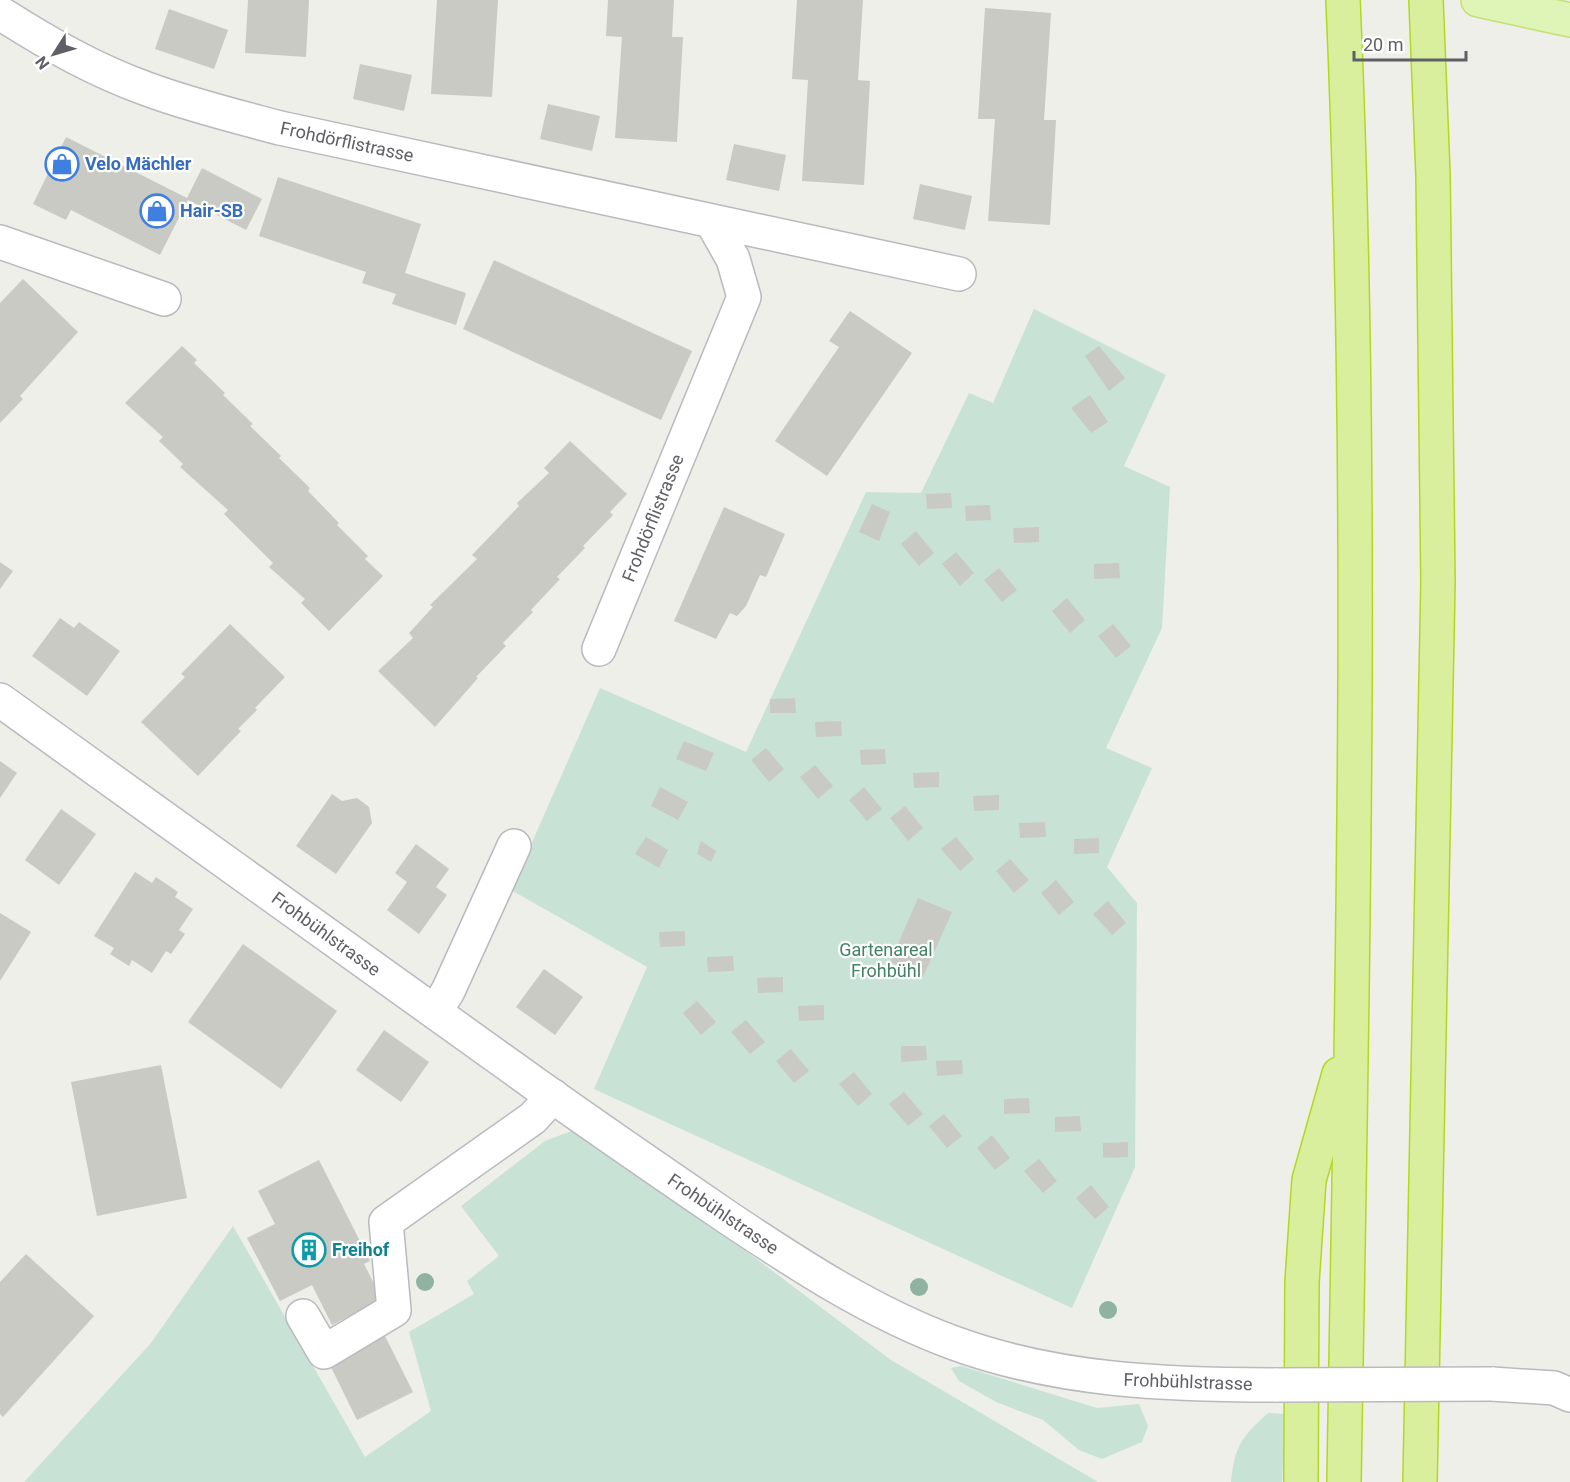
<svg xmlns="http://www.w3.org/2000/svg" width="1570" height="1482" viewBox="0 0 1570 1482" font-family="Roboto,sans-serif">
<style>
.green{fill:#c8e3d6}
.building{fill:#c9cac4}
.lines{fill:none;stroke-linecap:round;stroke-linejoin:round}
.minor-casing{stroke:#bab9bf;stroke-width:36}
.major-casing{stroke:#c5df70;stroke-width:36}
.highway-casing{stroke:#b2d81f;stroke-width:36}
.minor{stroke:#fff;stroke-width:33}
.major{stroke:#dff5b7;stroke-width:33}
.highway{stroke:#daef9e;stroke-width:33}
.minor-bridge-casing{stroke:#bab9bf;stroke-width:36;stroke-linecap:butt}
.minor-bridge{stroke:#fff;stroke-width:33}
.tree{fill:#8fb3a0}
.labels{text-anchor:middle;stroke-width:4.5;stroke-linejoin:round;paint-order:stroke}
.street-label{font-size:18px;fill:#5f5f66;stroke:#fff}
.shop-label{font-size:18px;font-weight:bold;fill:#366cbe;stroke:#fff;text-anchor:start}
.park-label{font-size:18px;fill:#428266;stroke:#fff}
.culture-label{font-size:18px;font-weight:bold;fill:#0d838f;stroke:#fff;text-anchor:start}
</style>
<rect width="100%" height="100%" fill="#edefe8"/>
<g class="green">
<polygon points="1034,309 1166,375 1124,466 1170,487 1162,628 1106,748 1152,768 1107,867 1137,903 1135,1167 1072,1308 594,1089 647,967 511,890 600,688 746,752 866,492 921,493 969,393 993,403"/>
<polygon points="574,1130 706,1221 891,1360 1098,1482 24,1482 151,1343 233,1226 365,1457 431,1411 409,1332 474,1294 467,1281 499,1256 461,1206 545,1141"/>
<polygon points="961,1366 1097,1408 1139,1404 1148,1426 1142,1442 1102,1459 1079,1450 1043,1420 996,1402 959,1381 951,1368"/>
<path d="M1268,1413L1286,1414L1282,1482H1231C1234,1447 1242,1436 1268,1413Z"/>
</g>
<g class="building">
<polygon points="248,0 309,0 306,57 245,53"/>
<polygon points="437,0 498,0 492,97 431,94"/>
<polygon points="608,0 674,0 672,37 683,37 677,142 615,138 622,37 606,36"/>
<polygon points="797,0 863,0 858,80 870,81 864,185 802,181 808,80 792,79"/>
<polygon points="985,8 1051,13 1044,120 1056,120 1050,225 988,221 995,119 978,119"/>
<polygon points="169,9 228,30 214,69 155,49"/>
<polygon points="360,64 412,75 404,111 353,99"/>
<polygon points="548,104 600,116 592,151 540,139"/>
<polygon points="66,137 187,198 202,168 262,199 246,230 188,200 160,255 71,210 66,220 33,204"/>
<polygon points="734,144 786,155 779,191 726,180"/>
<polygon points="278,177 421,224 405,273 466,293 456,325 392,304 396,294 362,283 366,272 259,236"/>
<polygon points="920,184 972,196 965,230 913,219"/>
<polygon points="494,260 692,351 661,420 463,329"/>
<polygon points="23,279 78,332 20,396 23,399 0,423 0,303"/>
<polygon points="850,311 912,353 827,476 775,441 839,347 829,341"/>
<polygon points="182,346 197,360 194,363 225,393 223,395 253,424 250,426 281,456 279,458 310,488 308,491 339,523 337,525 368,556 365,559 383,576 329,631 301,603 305,599 269,567 273,563 224,514 228,510 180,467 183,464 159,441 163,437 125,403"/>
<polygon points="1099,346 1125,378 1109,391 1085,356"/>
<polygon points="1090,395 1108,422 1091,433 1071,408"/>
<polygon points="570,441 627,494 610,512 613,515 583,546 585,548 557,577 560,579 531,610 533,612 503,643 506,646 476,677 478,678 435,727 378,671 413,638 409,633 433,607 430,605 477,559 472,555 519,506 517,503 549,473 544,468"/>
<polygon points="951,493 952,508 927,509 926,494"/>
<polygon points="872,504 890,512 879,541 859,532"/>
<polygon points="990,505 991,520 966,521 965,506"/>
<polygon points="724,507 785,534 766,577 760,575 746,606 737,616 730,613 716,639 674,621"/>
<polygon points="1039,527 1039,542 1014,543 1013,528"/>
<polygon points="916,531 934,553 919,566 901,544"/>
<polygon points="956,552 974,573 960,586 942,564"/>
<polygon points="0,562 13,571 0,589"/>
<polygon points="1119,563 1120,578 1094,579 1094,564"/>
<polygon points="999,568 1017,590 1002,602 984,580"/>
<polygon points="1067,598 1085,620 1070,633 1052,611"/>
<polygon points="60,618 74,628 79,622 120,651 87,696 32,656"/>
<polygon points="230,624 285,677 255,708 257,710 238,729 241,731 198,776 141,722 185,677 181,674"/>
<polygon points="1113,624 1131,646 1116,658 1098,636"/>
<polygon points="795,698 796,713 770,713 770,699"/>
<polygon points="841,721 842,736 816,737 815,722"/>
<polygon points="684,741 714,753 706,771 676,759"/>
<polygon points="766,748 784,769 769,782 751,760"/>
<polygon points="885,749 886,764 861,765 860,750"/>
<polygon points="0,761 17,773 0,798"/>
<polygon points="815,765 833,786 818,799 800,777"/>
<polygon points="939,772 939,787 914,788 913,773"/>
<polygon points="660,787 688,802 678,820 651,806"/>
<polygon points="864,787 882,809 867,821 849,800"/>
<polygon points="332,794 342,801 357,798 369,807 372,823 336,874 296,846"/>
<polygon points="999,795 999,810 974,811 973,796"/>
<polygon points="905,806 923,828 908,841 890,818"/>
<polygon points="61,809 96,834 59,885 25,860"/>
<polygon points="1045,822 1046,837 1020,838 1019,823"/>
<polygon points="646,837 668,850 659,868 635,854"/>
<polygon points="956,837 974,859 960,871 941,849"/>
<polygon points="1099,838 1099,853 1074,854 1074,839"/>
<polygon points="701,841 716,851 711,862 697,854"/>
<polygon points="416,844 449,869 436,887 447,895 419,934 387,910 407,882 395,873"/>
<polygon points="1010,859 1029,880 1014,893 996,871"/>
<polygon points="135,872 152,883 156,877 178,892 175,897 193,909 179,930 185,934 171,954 166,951 152,973 132,960 129,966 110,954 114,948 94,936"/>
<polygon points="1056,880 1074,902 1059,915 1041,893"/>
<polygon points="918,898 952,912 923,977 890,962"/>
<polygon points="1108,901 1126,923 1112,935 1093,914"/>
<polygon points="0,913 31,932 0,981"/>
<polygon points="685,931 685,946 660,947 659,932"/>
<polygon points="243,944 337,1011 281,1089 188,1022"/>
<polygon points="733,956 734,971 708,972 707,957"/>
<polygon points="544,969 583,997 555,1035 516,1007"/>
<polygon points="783,977 783,992 758,993 757,978"/>
<polygon points="697,1001 716,1022 701,1035 683,1013"/>
<polygon points="824,1005 824,1020 799,1021 798,1006"/>
<polygon points="746,1020 765,1042 750,1054 731,1032"/>
<polygon points="384,1030 429,1062 401,1102 356,1070"/>
<polygon points="901,1046 926,1046 927,1060 901,1062"/>
<polygon points="791,1049 809,1071 794,1083 776,1061"/>
<polygon points="962,1060 963,1074 937,1076 936,1061"/>
<polygon points="161,1065 187,1198 97,1216 71,1082"/>
<polygon points="854,1072 872,1094 858,1106 839,1084"/>
<polygon points="904,1092 923,1114 908,1126 889,1104"/>
<polygon points="1029,1098 1030,1113 1004,1114 1004,1099"/>
<polygon points="944,1114 962,1136 947,1148 929,1126"/>
<polygon points="1080,1116 1081,1131 1055,1132 1055,1117"/>
<polygon points="992,1135 1010,1158 995,1170 977,1148"/>
<polygon points="1128,1142 1128,1157 1103,1158 1103,1143"/>
<polygon points="1039,1159 1057,1181 1043,1193 1024,1171"/>
<polygon points="319,1160 370,1261 364,1264 382,1299 332,1325 312,1285 280,1301 247,1238 275,1224 258,1191"/>
<polygon points="1091,1185 1109,1207 1095,1219 1076,1198"/>
<polygon points="26,1254 94,1316 3,1417 0,1414 0,1282"/>
<polygon points="384,1334 413,1392 357,1420 328,1361"/>
</g>
<g class="lines">
<g class="minor-casing">
<g id="minor">
<path d="M0,13C47,43 94,70 147,89C190,105 235,116 280,128L959,274"/>
<polyline points="0,242 164,299"/>
<polyline points="599,649 744,297 733,259 712,222"/>
<path d="M0,700C179,829 358,957 538,1086C600,1130 664,1174 727,1217C799,1265 872,1313 954,1343C1058,1381 1168,1385 1277,1385"/>
<polyline points="435,1012 448,991 514,846"/>
<polyline points="303,1316 324,1352 394,1310 386,1222 533,1118 553,1096"/>
<polyline points="1492,1384 1554,1388 1570,1395"/>
</g>
</g>
<g class="major-casing">
<polyline id="major" points="1478,0 1570,20"/>
</g>
<g class="highway-casing">
<g id="highway">
<path d="M1343,0C1365,494 1352,988 1344,1482"/>
<polyline points="1301,1482 1302,1282 1309,1180 1339,1074"/>
<polyline points="1420,1482 1438,582 1433,175 1426,0"/>
</g>
</g>
<use href="#minor" class="minor"/>
<use href="#major" class="major"/>
<use href="#highway" class="highway"/>
<g class="minor-bridge-casing">
<polyline id="minor-bridge" points="1277,1385 1492,1384"/>
</g>
<use href="#minor-bridge" class="minor-bridge"/>
</g>
<g class="tree">
<circle cx="425" cy="1282" r="9"/>
<circle cx="919" cy="1287" r="9"/>
<circle cx="1108" cy="1310" r="9"/>
</g>
<defs>
<g id="shop-ring" transform="scale(1.725)"><circle r="9.5" fill="#fff" stroke="#3f7fe0" stroke-width="1.5"/><path d="M-5-2.5h2.3a2.7 3.5 0 0 1 5.4 0H5L5.5 6h-11ZM-1.5-2.5h3a1.5 2.3 0 0 0-3 0Z" fill="#3f7fe0"/></g>
<g id="building-ring" transform="scale(1.725)"><circle r="9.5" fill="#fff" stroke="#0f9aa8" stroke-width="1.5"/><path d="M-4-6H4V6H1V3H-1V6H-4ZM-2.5-4.3h1.7v1.8h-1.7ZM.8-4.3h1.7v1.8H.8ZM-2.5-1h1.7V.8h-1.7ZM.8-1h1.7V.8H.8Z" fill="#0f9aa8"/></g>
</defs>
<g fill-rule="evenodd">
<use href="#shop-ring" x="62" y="164"/>
<use href="#shop-ring" x="157" y="211"/>
<use href="#building-ring" x="309" y="1250"/>
</g>
<g class="labels">
<g class="street-label">
<text transform="translate(347 142) rotate(12)" y="6">Frohdörflistrasse</text>
<text transform="translate(653 518) rotate(-68)" y="6">Frohdörflistrasse</text>
<text transform="translate(326 934) rotate(36)" y="6">Frohbühlstrasse</text>
<text transform="translate(723 1214) rotate(34)" y="6">Frohbühlstrasse</text>
<text transform="translate(1188 1382) rotate(2)" y="6">Frohbühlstrasse</text>
</g>
<g class="shop-label">
<text x="85" y="170">Velo Mächler</text>
<text x="180" y="217">Hair-SB</text>
</g>
<g class="park-label">
<text x="886" y="956">Gartenareal<tspan x="886" dy="21">Frohbühl</tspan></text>
</g>
<g class="culture-label">
<text x="332" y="1256">Freihof</text>
</g>
</g>
<g transform="translate(54 54) rotate(233)" stroke="#ffffff" stroke-width="4.5" paint-order="stroke">
<path d="M0-4.5L10 22L0 15L-10 22Z" fill="#5f5f66"/>
<text y="-9" font-size="16" font-weight="bold" text-anchor="middle" fill="#5f5f66">N</text>
</g>
<path d="M1354 51v9h112v-9" fill="none" stroke="#5f5f66" stroke-width="3"/>
<text x="1363" y="51" font-size="18" fill="#5f5f66" stroke="#ffffff" stroke-width="4.5" paint-order="stroke">20 m</text>
</svg>
